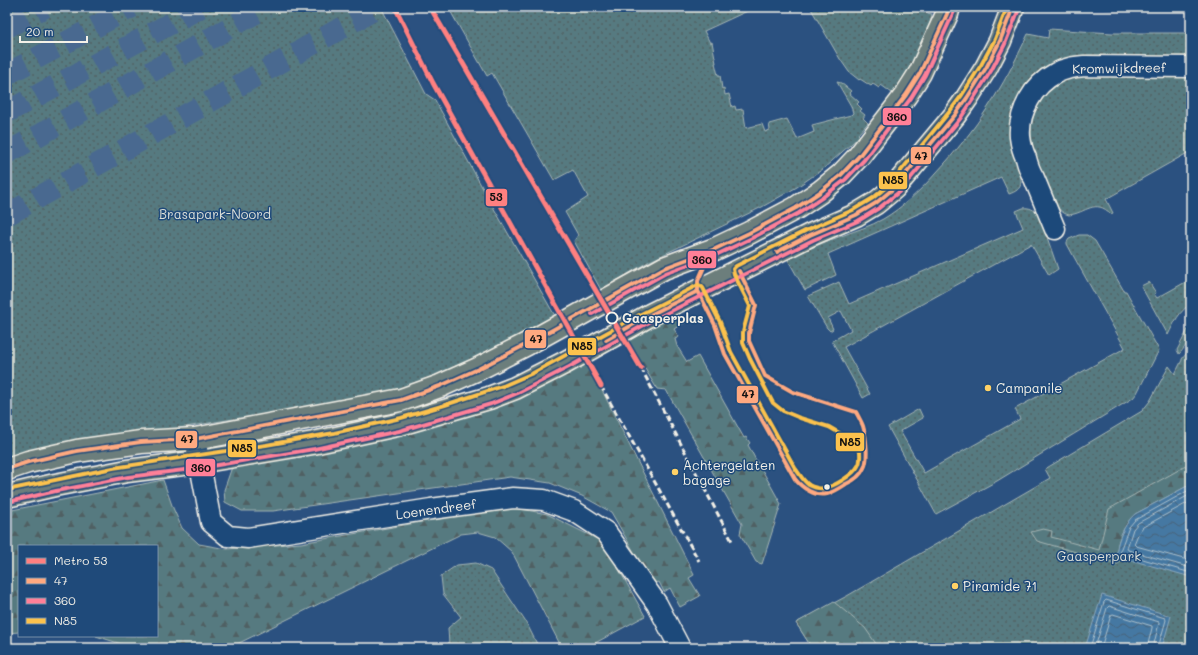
<svg xmlns="http://www.w3.org/2000/svg" width="1198" height="655" viewBox="0 0 1198 655" font-family="Mali,sans-serif">
<style>
.green{fill:url(#green-dots);stroke:#a6b6b4}
.forest{fill:url(#forest-firs);stroke:#a6b6b4}
.water{fill:url(#water-waves);stroke:#8ba8be}
.lines{fill:none;stroke-linecap:round;stroke-linejoin:round}
.shore{stroke:#aec1cc;stroke-width:1}
.motorway-tunnel{stroke:#496990;stroke-width:22;stroke-dasharray:22 11;stroke-linecap:butt}
.minor-casing{stroke:#f4f1e8;stroke-width:23}
.primary-casing{stroke:#f4f1e8;stroke-width:25}
.minor{stroke:#1f4a7a;stroke-width:20}
.primary{stroke:#6c7e7c;stroke-width:22}
.rail{stroke:#f4f1e8;stroke-width:3;stroke-dasharray:6 3;stroke-linecap:butt}
.bus-1-casing{stroke:#1f4a7a;stroke-width:7}
.bus-2-casing{stroke:#1f4a7a;stroke-width:7}
.bus-3-casing{stroke:#1f4a7a;stroke-width:7}
.bus-1{stroke:#ffa980;stroke-width:4}
.bus-2{stroke:#ff8098;stroke-width:4}
.bus-3{stroke:#fcc24d;stroke-width:4}
.metro-1-casing{stroke:#1f4a7a;stroke-width:8}
.metro-1{stroke:#ff8080;stroke-width:5}
.stop-dot{fill:#1f4a7a;stroke:#f4f1e8;stroke-width:2}
.poi-dot{fill:#ffd166;stroke:#1f4a7a;stroke-width:1.5}
.bus-dot{fill:#f4f1e8;stroke:#1f4a7a;stroke-width:1.5}
.labels{text-anchor:middle;stroke-width:3;stroke-linejoin:round;paint-order:stroke}
.street-label{font-size:13px;fill:#f4f1e8;stroke:#1f4a7a}
.park-label{font-size:13px;fill:#dcdfd8;stroke:#1f4a7a}
.stop-label{font-size:13px;font-weight:bold;fill:#f4f1e8;stroke:#1f4a7a;text-anchor:start}
.poi-label{font-size:13px;fill:#f4f1e8;stroke:#1f4a7a;text-anchor:start}
.line-badge{stroke:#1f4a7a;stroke-width:1.5}
.pale-badge-label{font-size:11px;text-anchor:middle;font-weight:bold;fill:#111}
</style>
<defs>
<pattern id="green-dots" width="8" height="8" patternUnits="userSpaceOnUse"><rect width="8" height="8" fill="#577a80"/><path d="M2 2h.1M6 6h.1" fill="none" stroke="#506163" stroke-width="1.8" stroke-linecap="round"/></pattern>
<pattern id="forest-firs" width="22" height="20" patternUnits="userSpaceOnUse"><rect width="22" height="20" fill="#577a80"/><path d="M5 1l3.5 6h-7zM16 11l3.5 6h-7z" fill="#506163"/></pattern>
<pattern id="water-waves" width="16" height="10" patternUnits="userSpaceOnUse"><rect width="16" height="10" fill="#4578a2"/><path d="M0 5q4-4 8 0t8 0" fill="none" stroke="#476279"/></pattern>
</defs>
<rect width="100%" height="100%" fill="#2b5180"/>
<filter id="ink" filterUnits="userSpaceOnUse"><feTurbulence type="fractalNoise" baseFrequency=".025" numOctaves="2"/><feDisplacementMap in="SourceGraphic" scale="8" xChannelSelector="R" yChannelSelector="G"/><feConvolveMatrix kernelMatrix="1 2 1 2 8 2 1 2 1" color-interpolation-filters="sRGB"/></filter>
<g filter="url(#ink)">
<g class="green">
<path d="M7,7H381L426,94L435,100L488,198L555,316C508,342 460,370 408,386C349,403 288,411 227,420C154,432 80,445 7,459Z"/>
<polygon points="448,7 756,7 704,31 710,43 712,42 716,63 715,63 718,75 720,75 722,89 724,88 725,95 729,94 732,107 735,106 736,110 743,109 746,128 762,124 765,132 770,130 769,124 787,119 797,139 814,132 812,125 851,115 853,113 851,106 837,82 841,83 851,91 849,93 859,102 857,104 862,109 860,111 865,115 863,118 868,123 858,134 860,136 823,169 797,187 762,207 648,262 601,290 574,241 578,235 565,212 588,197 573,170 554,180 492,73 487,76"/>
<path d="M810,7H918L917,11L932,14C928,39 908,71 894,92H893L892,93L881,85L879,88L873,84L871,86L860,79L859,80L849,72L840,59Z"/>
<polygon points="1074,7 1191,7 1191,9 1132,10"/>
<path d="M1049,29L1112,33H1191V56C1172,56 1152,57 1133,57C1113,56 1090,53 1070,57C1031,65 1005,106 1011,144C1013,154 1022,175 1021,182C1021,189 1015,192 1009,194L1001,177L828,254L836,275L805,290L788,260C806,249 825,242 844,235C857,230 871,226 883,219C902,208 922,189 936,173C977,129 1003,88 1028,34L1048,38Z"/>
<path d="M1099,76L1146,77H1191V151L1106,199L1113,213L1111,214C1095,198 1086,213 1069,215C1055,212 1051,193 1046,181C1041,168 1034,155 1032,141C1027,117 1043,88 1066,80C1076,76 1088,76 1099,76Z"/>
<path d="M1023,208C1030,207 1034,210 1039,214L1058,269L1049,275L1031,244L844,347L870,394L863,398L832,341L851,330L841,311L828,318L833,329L830,331L827,328L808,296L839,282L849,304L1023,228L1016,211Z"/>
<polygon points="1079,235 1087,235 1095,241 1124,291 1126,291 1159,350 1137,393 1133,398 997,481 936,514 888,427 919,409 923,418 900,431 924,473 1020,419 1015,409 1125,348 1074,257 1067,244 1067,242 1069,239"/>
<path d="M1191,279V304C1179,311 1174,323 1168,335L1141,286L1149,282L1156,293L1154,294L1157,298Z"/>
<path d="M1191,324C1191,336 1188,345 1179,354L1177,350Z"/>
<polygon points="1191,344 1191,648 812,648 796,623 847,596 1050,478 1045,469 1142,411 1150,401 1169,366 1175,374 1182,360 1182,359 1186,354"/>
<polygon points="476,563 491,570 527,624 539,648 428,648 434,644 449,645 448,628 461,617 443,594 441,576 457,565"/>
</g>
<g class="forest">
<polygon points="680,317 689,320 674,329 679,337 675,339 677,346 687,362 698,356 744,438 746,437 750,443 748,445 758,464 761,463 763,467 761,468 781,504 762,564 756,562 740,534 742,524 666,390 657,389 628,340 665,320"/>
<polygon points="588,362 694,575 689,578 700,596 680,607 670,588 664,592 659,582 653,585 611,512 582,496 550,483 510,477 273,511 242,511 225,502 224,490 232,467 465,417 519,398"/>
<path d="M1191,463V484L1135,514C1126,522 1114,544 1118,556L1120,557L1118,564L1037,541L1031,532L1043,529L1052,531L1051,537L1099,550L1109,509Z"/>
<polygon points="163,480 173,508 182,528 199,544 227,549 301,543 479,512 516,508 547,514 601,541 617,566 645,616 586,648 562,648 512,552 495,537 478,532 461,534 229,648 134,648 96,636 157,636 157,546 19,546 19,632 7,633 7,511"/>
<polygon points="834,602 865,628 879,648 812,648 796,623"/>
</g>
<g class="water">
<path d="M1191,484V577L1120,557L1117,555C1115,544 1126,521 1135,514Z"/>
<polygon points="1102,595 1171,616 1162,648 1085,648"/>
</g>
<g class="lines">
<g class="shore">
<polyline points="1191,489 1135,520 1129,527 1120,551 1122,553 1191,573"/>
<polyline points="1191,494 1138,523 1133,529 1127,548 1128,550 1191,568"/>
<polyline points="1191,501 1143,527 1139,532 1134,544 1136,546 1191,561"/>
<polyline points="1090,648 1104,602 1106,600 1165,618 1166,620 1158,648"/>
<polyline points="1095,648 1107,608 1109,606 1159,622 1159,623 1153,648"/>
<polyline points="1101,648 1111,615 1113,614 1152,626 1152,628 1147,648"/>
</g>
<g class="motorway-tunnel">
<polyline points="7,27 45,7"/>
<polyline points="7,74 132,7"/>
<polyline points="7,112 201,7"/>
<polyline points="7,153 266,7"/>
<polyline points="7,215 379,7"/>
</g>
<g class="minor-casing">
<g id="minor">
<path d="M1055,229L1034,178C1030,172 1028,166 1026,158C1023,152 1021,145 1020,137C1018,112 1033,85 1056,73C1065,68 1074,67 1084,66L1191,67"/>
<polyline points="195,439 211,522 228,536 248,538 431,509 513,498 544,500 574,511 606,532 657,604 680,648"/>
</g>
</g>
<g class="primary-casing">
<g id="primary">
<polyline points="7,469 28,462 77,451 141,442 195,439 401,400 440,386 478,369 527,344 664,268 715,249 749,233 796,208 820,192 841,175 859,156 906,95 920,73 947,14 949,7"/>
<polyline points="7,496 55,485 127,471 199,462 313,443 397,425 489,398 515,388 566,362 650,315 810,235 856,215 876,203 894,188 955,115 967,98 986,68 1000,41 1013,7"/>
</g>
</g>
<use href="#minor" class="minor"/>
<use href="#primary" class="primary"/>
<g class="rail">
<polyline points="641,368 732,541"/>
<polyline points="601,386 699,561"/>
</g>
<g class="bus-1-casing">
<g id="bus-1">
<polyline points="777,252 810,235 856,215 876,203 894,188 955,115 967,98 986,68 1000,41 1013,7"/>
<path d="M708,258L698,281V291L715,325L725,354L795,479C802,488 815,497 827,494C834,492 840,488 846,484C853,481 861,475 864,468C869,459 866,436 863,426C861,421 858,416 856,412L793,392L765,376L749,341V333L756,305L739,271"/>
<polyline points="606,340 650,315 698,291"/>
<polyline points="7,469 28,462 77,451 141,442 195,439 401,400 440,386 478,369 527,344 664,268 715,249 749,233 796,208 820,192 841,175 859,156 906,95 920,73 947,14 949,7"/>
</g>
</g>
<g class="bus-2-casing">
<g id="bus-2">
<polyline points="592,314 666,273 718,254 752,238 799,213 823,197 845,180 864,160 911,98 925,75 952,16 955,9"/>
<polyline points="8,502 56,491 128,477 200,468 314,449 399,431 491,404 518,393 569,367 653,320 813,240 858,221 879,208 899,192 960,119 972,101 991,71 1005,44 1019,9"/>
</g>
</g>
<g class="bus-3-casing">
<path id="bus-3" d="M7,490L113,468L266,445L334,433L401,418L445,405L503,386L533,373L639,315L698,285L701,286L703,288L720,322L731,352L795,468C799,473 803,481 809,485C813,487 820,489 824,488C834,487 854,474 858,466C861,462 860,456 860,451L841,434L829,427L800,418L783,411L773,403L750,359L743,343V332L750,306L734,274L733,269L736,266L807,230L853,210L873,198L890,184L950,111L962,95L981,65L995,39L1007,7"/>
</g>
<use href="#bus-1" class="bus-1"/>
<use href="#bus-2" class="bus-2"/>
<use href="#bus-3" class="bus-3"/>
<g class="metro-1-casing">
<g id="metro-1">
<polyline points="395,7 433,83 601,386"/>
<polyline points="430,7 641,368"/>
</g>
</g>
<use href="#metro-1" class="metro-1"/>
</g>
</g>
<circle class="stop-dot" cx="612" cy="318" r="5.5"/>
<g class="poi-dot">
<circle cx="988" cy="388" r="4"/>
<circle cx="675" cy="472" r="4"/>
<circle cx="955" cy="586" r="4"/>
</g>
<circle class="bus-dot" cx="827" cy="487" r="3.5"/>
<g class="labels">
<g class="street-label">
<text transform="translate(1119 68) rotate(-1)" y="5">Kromwijkdreef</text>
<text transform="translate(436 509) rotate(-8)" y="5">Loenendreef</text>
</g>
<g class="park-label">
<text x="215" y="219">Brasapark-Noord</text>
<text x="1099" y="561">Gaasperpark</text>
</g>
<g class="stop-label">
<text x="622" y="323">Gaasperplas</text>
</g>
<g class="poi-label">
<text x="996" y="393">Campanile</text>
<text x="683" y="470">Achtergelaten<tspan x="683" dy="15">bagage</tspan></text>
<text x="963" y="591">Piramide 71</text>
</g>
</g>
<g class="line-badge">
<rect x="882" y="107" width="30" height="19" rx="4" fill="#ff8098"/>
<rect x="910" y="146" width="22" height="19" rx="4" fill="#ffa980"/>
<rect x="878" y="171" width="30" height="19" rx="4" fill="#fcc24d"/>
<rect x="485" y="188" width="23" height="19" rx="4" fill="#ff8080"/>
<rect x="687" y="250" width="30" height="19" rx="4" fill="#ff8098"/>
<rect x="524" y="329" width="23" height="20" rx="4" fill="#ffa980"/>
<rect x="567" y="337" width="30" height="19" rx="4" fill="#fcc24d"/>
<rect x="736" y="385" width="23" height="19" rx="4" fill="#ffa980"/>
<rect x="175" y="430" width="23" height="19" rx="4" fill="#ffa980"/>
<rect x="835" y="432" width="30" height="20" rx="4" fill="#fcc24d"/>
<rect x="227" y="439" width="30" height="19" rx="4" fill="#fcc24d"/>
<rect x="185" y="458" width="31" height="19" rx="4" fill="#ff8098"/>
</g>
<g class="pale-badge-label">
<text x="897" y="121">360</text>
<text x="921" y="160">47</text>
<text x="893" y="184">N85</text>
<text x="496" y="201">53</text>
<text x="702" y="264">360</text>
<text x="536" y="343">47</text>
<text x="582" y="350">N85</text>
<text x="748" y="398">47</text>
<text x="187" y="443">47</text>
<text x="850" y="446">N85</text>
<text x="242" y="452">N85</text>
<text x="201" y="472">360</text>
</g>
<rect width="1198" height="655" fill="none" stroke="#1f4a7a" stroke-width="24"/>
<rect x="12" y="12" width="1174" height="631" fill="none" stroke="#f4f1e8" stroke-width="1.5" filter="url(#ink)"/>
<rect x="18" y="545" width="140" height="92" fill="#1f4a7a" stroke="#748da6"/>
<rect x="26" y="558" width="20" height="6" fill="#ff8080" stroke="#748da6"/>
<text x="54" y="565" font-size="12" fill="#f4f1e8">Metro 53</text>
<rect x="26" y="578" width="20" height="6" fill="#ffa980" stroke="#748da6"/>
<text x="54" y="585" font-size="12" fill="#f4f1e8">47</text>
<rect x="26" y="598" width="20" height="6" fill="#ff8098" stroke="#748da6"/>
<text x="54" y="605" font-size="12" fill="#f4f1e8">360</text>
<rect x="26" y="618" width="20" height="6" fill="#fcc24d" stroke="#748da6"/>
<text x="54" y="625" font-size="12" fill="#f4f1e8">N85</text>
<path d="M20 36v6h67v-6" fill="none" stroke="#f4f1e8" stroke-width="2"/>
<text x="26" y="36" font-size="12" fill="#f4f1e8" stroke="#1f4a7a" stroke-width="3" paint-order="stroke">20 m</text>
</svg>
